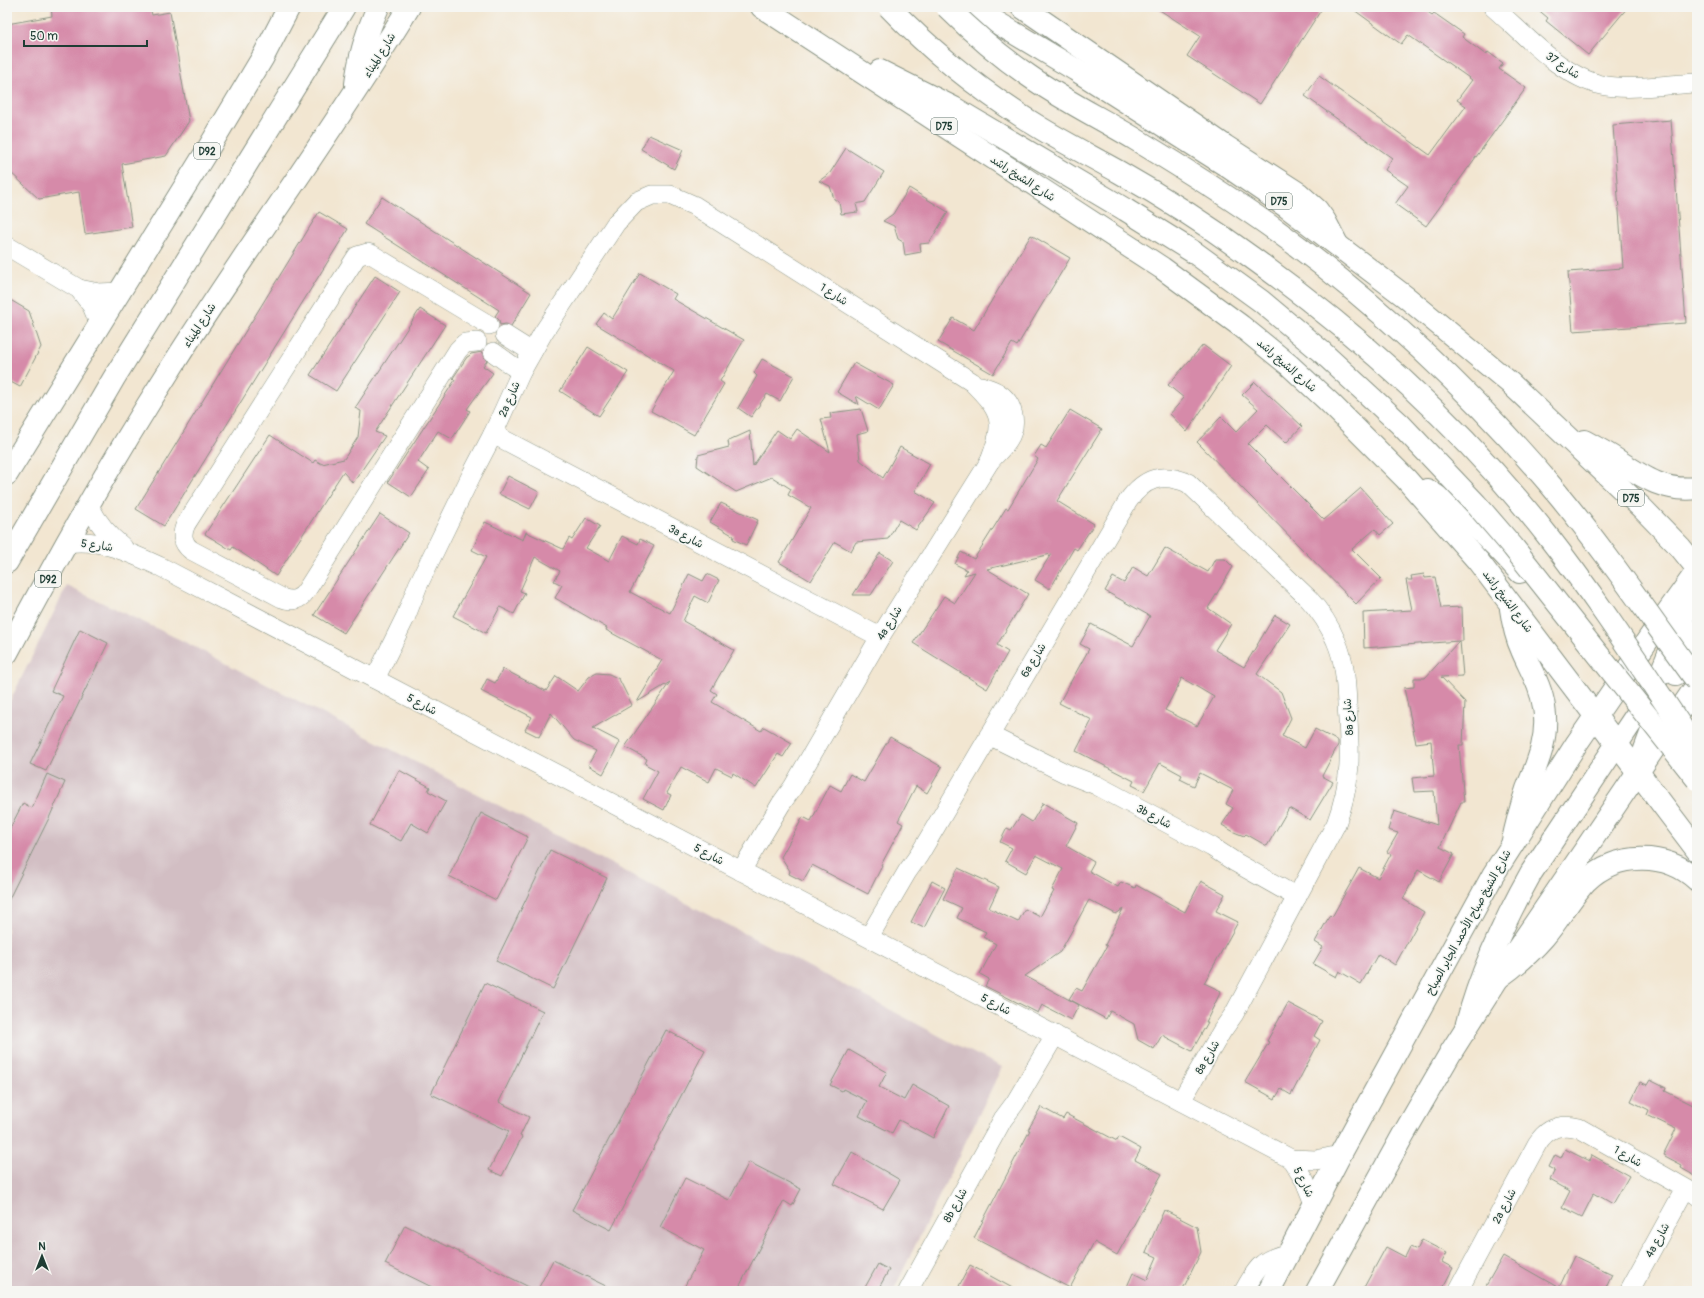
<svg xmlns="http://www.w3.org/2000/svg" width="1704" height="1298" viewBox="0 0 1704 1298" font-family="Pangolin,'Playpen Sans Arabic',sans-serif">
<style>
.industrial{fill:#d2bec3}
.building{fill:#d68aa9;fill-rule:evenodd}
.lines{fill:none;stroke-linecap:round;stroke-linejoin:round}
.minor-casing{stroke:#889282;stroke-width:20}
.secondary-casing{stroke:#889282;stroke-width:24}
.primary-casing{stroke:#889282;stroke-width:24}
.minor{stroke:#fff;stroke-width:19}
.secondary{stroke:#fff;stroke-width:22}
.primary{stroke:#fff;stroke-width:22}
.primary-bridge-casing{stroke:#889282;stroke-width:24;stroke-linecap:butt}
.trunk-bridge-casing{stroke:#889282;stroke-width:24;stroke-linecap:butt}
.primary-bridge{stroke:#fff;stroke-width:22}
.trunk-bridge{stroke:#fff;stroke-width:22}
.labels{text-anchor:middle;stroke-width:3;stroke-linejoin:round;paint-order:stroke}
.shield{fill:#f6f6f2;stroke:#60746d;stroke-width:1}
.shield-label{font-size:10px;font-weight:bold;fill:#1f3d34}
.street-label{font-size:11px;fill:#1f3d34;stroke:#f6f6f2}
</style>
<rect width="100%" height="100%" fill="#f6f6f2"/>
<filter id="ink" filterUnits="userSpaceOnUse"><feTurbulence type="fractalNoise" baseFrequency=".025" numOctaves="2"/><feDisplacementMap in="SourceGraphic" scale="8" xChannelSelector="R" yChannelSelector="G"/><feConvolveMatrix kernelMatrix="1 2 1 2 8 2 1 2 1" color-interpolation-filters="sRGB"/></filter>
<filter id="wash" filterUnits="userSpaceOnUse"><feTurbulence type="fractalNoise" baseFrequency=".012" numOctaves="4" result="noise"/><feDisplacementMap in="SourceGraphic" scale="16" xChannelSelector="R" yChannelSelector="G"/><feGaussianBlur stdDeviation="0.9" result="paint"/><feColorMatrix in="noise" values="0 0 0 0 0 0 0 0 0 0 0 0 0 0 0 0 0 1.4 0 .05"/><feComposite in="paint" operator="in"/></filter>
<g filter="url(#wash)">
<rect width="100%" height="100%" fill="#f2e6d1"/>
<polygon class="industrial" points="67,586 183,641 859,993 947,1040 1002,1067 893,1291 7,1291 7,707"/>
<g id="blocks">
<g class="building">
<polygon points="51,7 99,7 99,10 119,7 150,7 152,15 170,12 189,121 166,156 122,164 132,227 85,234 79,192 39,199 8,170 7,24 52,16"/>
<polygon points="1155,7 1323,7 1260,104 1187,56 1200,36"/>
<polygon points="1350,7 1421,7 1432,15 1434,13 1464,34 1462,37 1486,55 1488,52 1503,63 1499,69 1526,88 1426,226 1395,204 1408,186 1385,170 1392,158 1305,96 1319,76 1430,155 1466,106 1457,100 1472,80 1408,35 1401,44"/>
<polygon points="1535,7 1628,7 1588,55 1546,21 1548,18"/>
<polygon points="1671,120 1686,323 1573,331 1568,272 1623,268 1613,125"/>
<polygon points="649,135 683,150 674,169 641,149"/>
<polygon points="846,148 884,172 865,202 856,204 858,212 841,214 839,202 834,199 830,186 819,181 830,173"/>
<polygon points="909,188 948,212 929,243 920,244 921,252 905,255 903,242 898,239 894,226 883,221 893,214"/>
<polygon points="382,197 531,293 511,326 506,324 500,325 499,320 495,316 499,310 364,224"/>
<polygon points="319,212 348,229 164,526 136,509"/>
<polygon points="1031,235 1070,258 1017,346 1012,343 993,374 938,342 953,318 974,330"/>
<polygon points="640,273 676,294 673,299 744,340 720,381 724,384 694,435 651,411 674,371 596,324 604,313 612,319"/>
<polygon points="375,276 400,292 336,391 310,375"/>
<polygon points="7,298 29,311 41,347 20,387 7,380"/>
<polygon points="420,309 445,325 375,432 385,436 353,483 343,472 276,576 233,547 231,550 205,534 270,435 313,463 315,460 322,464 344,459 358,437 361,411 355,408"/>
<polygon points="1203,345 1231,366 1187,432 1170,414 1184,398 1168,385"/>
<polygon points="588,347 628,372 599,416 560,391"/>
<polygon points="482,352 483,357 487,361 483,366 493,373 467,409 470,411 452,439 438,431 418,462 429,470 411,497 388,482 455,380 453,378 467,357 469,356 471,354"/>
<polygon points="762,359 794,376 780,401 767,394 751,417 738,408 757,376 754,373"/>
<polygon points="854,363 894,385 879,410 856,396 859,405 837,392"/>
<polygon points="1255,382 1302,426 1286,443 1267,425 1248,444 1324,520 1361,488 1393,524 1380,535 1375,529 1352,549 1381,578 1356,604 1197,442 1221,417 1236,432 1258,409 1242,395"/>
<polygon points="861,409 868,431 857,434 860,460 883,478 900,447 930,464 915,491 935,503 916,530 899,520 888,539 856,542 851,551 835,542 811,581 779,562 811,508 788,495 791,489 772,477 736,492 697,466 698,455 729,447 728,441 750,431 753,466 777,430 790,439 797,429 830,452 821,419 831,418 830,413"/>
<polygon points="1070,410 1102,429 1057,501 1094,524 1077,550 1074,548 1050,589 1035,580 1051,554 987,569 1028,594 997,645 1008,652 987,689 913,643 944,596 955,603 975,572 964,575 967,570 955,564 961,552 974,559 1006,508 1008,509 1038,459 1034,456 1041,445 1046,448"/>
<polygon points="508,476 539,492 530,509 499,494"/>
<polygon points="721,503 758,520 746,545 733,539 734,536 710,522"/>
<polygon points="380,514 409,533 344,633 314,615"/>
<polygon points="586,518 600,526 586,548 609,561 622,536 638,544 640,539 654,546 630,592 670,613 689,574 703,581 707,574 719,580 708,603 695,596 683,621 734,650 711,690 717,694 712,702 761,731 764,727 792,743 783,757 778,754 756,788 733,773 732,776 716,768 709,782 681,767 667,793 671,795 664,810 643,799 658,771 645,764 647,759 625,747 670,682 637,702 662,660 606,630 607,628 555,598 562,585 554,581 560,571 535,557 520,591 525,593 514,614 500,607 486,633 453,616 486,557 472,550 485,522 523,540 526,532 563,549 569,538 572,540"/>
<path d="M1165,548L1208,572L1215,559H1225L1233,567L1208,608L1231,624L1215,650L1244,667L1275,615L1290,624L1257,674L1281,692L1291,718L1282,736L1305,748L1315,729L1338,741V745L1322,776L1333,782L1310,820L1289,808L1267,846L1246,834L1244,836L1234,832L1222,825L1233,808L1226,804L1233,790L1200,773L1194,786L1180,779L1182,775L1160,763L1144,791L1132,785L1134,781L1076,751L1092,720L1059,703L1089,649L1080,644L1091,624L1133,646L1150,616L1105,591L1113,577L1124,583L1133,567L1148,576ZM1182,678L1214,697L1197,726L1165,710Z"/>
<polygon points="880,553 893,561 871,595 853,595"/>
<polygon points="1424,574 1425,578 1435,577 1441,608 1462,607 1463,641 1460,641 1463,676 1441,677 1465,702 1463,745 1459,745 1464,802 1461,802 1440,847 1454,854 1439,882 1418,870 1403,899 1424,912 1395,965 1378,954 1361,984 1339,971 1336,977 1313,964 1323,947 1315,942 1330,915 1332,917 1359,868 1378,878 1391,854 1387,852 1398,833 1388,830 1394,811 1437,825 1434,791 1414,792 1412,778 1434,776 1431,741 1416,743 1404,688 1414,687 1414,678 1425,678 1459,641 1364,648 1363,613 1412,610 1406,580 1412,580 1411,576"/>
<polygon points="80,629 108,643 46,771 30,764 63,696 51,691"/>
<polygon points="503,669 546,691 556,676 578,691 589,677 597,673 609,674 619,679 632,705 593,728 620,742 603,774 588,765 596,751 574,740 551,713 539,737 525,730 532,717 481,691 487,679 495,683"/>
<polygon points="890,737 942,767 927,793 916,786 898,821 903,824 881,865 882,866 868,894 812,865 803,881 789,874 790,871 781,857 803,817 811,821 830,785 841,791 850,774 864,782"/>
<polygon points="399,770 430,787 428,791 446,801 428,833 411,823 401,841 370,825"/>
<polygon points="47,774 65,782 50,816 7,903 7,834 23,803 32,808"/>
<polygon points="1043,803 1078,823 1066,846 1094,862 1089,871 1118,887 1121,882 1135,888 1136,885 1185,912 1201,881 1225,894 1216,911 1238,922 1204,983 1221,991 1206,1022 1208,1022 1192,1051 1162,1035 1154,1049 1138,1040 1134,1024 1110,1011 1106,1019 1069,999 1076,988 1082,991 1107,946 1105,945 1123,909 1116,914 1089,900 1060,952 1025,976 1079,1005 1071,1020 1042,1005 1038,1013 985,986 989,979 980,974 996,944 983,937 986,932 957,918 962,908 943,899 958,868 999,887 989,908 1018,922 1025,909 1040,917 1054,891 1052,890 1063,869 1036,855 1026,873 1005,861 1012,848 1000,842 1007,828 1011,830 1021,815 1032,822"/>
<polygon points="481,813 528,837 496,900 449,876"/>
<polygon points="550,850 607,878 553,989 496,961"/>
<polygon points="932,881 945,888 924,928 911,922"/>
<polygon points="485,983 543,1011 499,1102 529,1117 520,1136 522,1137 502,1176 489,1170 509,1131 431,1094"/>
<polygon points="1288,1003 1322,1021 1314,1036 1320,1040 1291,1095 1281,1089 1275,1099 1245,1082 1269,1042 1267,1041"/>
<polygon points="666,1030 705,1050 611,1230 572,1210"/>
<polygon points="849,1050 887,1072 879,1087 904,1100 912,1085 949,1106 933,1138 899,1120 892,1133 859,1116 867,1101 843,1089 842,1091 830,1085"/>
<polygon points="1650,1080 1666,1088 1665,1091 1697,1107 1697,1177 1681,1168 1682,1165 1663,1155 1676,1129 1647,1115 1649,1110 1631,1101 1640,1082 1647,1085"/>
<polygon points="1041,1107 1063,1119 1066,1114 1117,1141 1119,1137 1141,1149 1135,1160 1162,1174 1117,1255 1094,1242 1070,1288 974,1238 1030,1130 1028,1130"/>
<polygon points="1565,1149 1589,1161 1592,1155 1629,1176 1613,1204 1594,1193 1582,1217 1562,1207 1570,1191 1550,1180 1555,1170 1549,1167 1555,1155 1561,1158"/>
<polygon points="852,1152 900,1180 883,1209 834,1184"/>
<polygon points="749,1162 801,1189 792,1206 784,1201 737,1291 682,1291 704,1250 660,1227 685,1178 729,1200"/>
<polygon points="1164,1210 1197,1227 1201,1252 1182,1291 1125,1291 1133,1273 1147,1280 1157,1257 1146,1252"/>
<polygon points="405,1225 537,1291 553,1260 616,1291 440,1291 385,1264"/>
<polygon points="1422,1240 1447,1253 1442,1262 1453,1268 1441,1291 1362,1291 1386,1247 1405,1257 1410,1247 1417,1250"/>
<polygon points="1503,1256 1559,1288 1574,1256 1612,1274 1604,1291 1483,1291"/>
<polygon points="878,1264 889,1270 877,1291 863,1291"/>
<polygon points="970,1265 1018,1291 968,1291 959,1286"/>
</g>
</g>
</g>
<g filter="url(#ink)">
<use href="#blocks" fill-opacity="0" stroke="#889282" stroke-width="1"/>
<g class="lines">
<g class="minor-casing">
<g id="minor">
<path d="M1493,7C1523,33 1562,77 1602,85C1627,91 1670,84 1697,83"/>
<polyline points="7,246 79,289 92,306 100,325"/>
<polyline points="79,289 99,293 120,292"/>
<polyline points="505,335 532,352"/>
<path d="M477,342L465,343L458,350L306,591C300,600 292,602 282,598L191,550C182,543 181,534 186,524L357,256L367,253L371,254L489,325"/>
<polyline points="493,352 521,372"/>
<polyline points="493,434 880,637"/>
<path d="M89,505C97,523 108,535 123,547"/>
<path d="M67,543C102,538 130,553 161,567L1291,1159L1316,1160L1340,1155"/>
<path d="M375,679L406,616L418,585L471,476L493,434L521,372L543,333L616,223L636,202L652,195H670L695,206L972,382C1003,413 1005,421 990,461"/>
<polyline points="989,735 1065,773 1096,785 1212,847 1235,862 1297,897"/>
<path d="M741,871L781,804L793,787L880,637L990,461C996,454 1003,448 1008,440C1018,424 1014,403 998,393C993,389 987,388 981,386"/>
<path d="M869,937L907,872L919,855L1128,501C1144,478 1162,472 1188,483L1308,598C1320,611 1329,624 1336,641C1345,661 1346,683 1347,704C1350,751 1353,778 1336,824L1234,1014L1222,1031L1181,1101"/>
<polyline points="1291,1159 1305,1181 1315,1206"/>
<polyline points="908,1291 1003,1119 1015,1103 1055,1035"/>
<path d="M1244,1291C1257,1267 1262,1259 1290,1253"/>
<path d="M1458,1291L1537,1144C1547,1128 1560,1123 1579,1128L1697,1195"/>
<polyline points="1629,1291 1685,1189"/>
</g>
</g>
<g class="secondary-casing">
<g id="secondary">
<polyline points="1022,7 1225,146 1298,193 1317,210 1325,221 1337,244"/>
<polyline points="1269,1291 1340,1155 1493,875 1577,743 1654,631 1695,574"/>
<polyline points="1317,1291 1403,1135 1451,1052 1498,978 1697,685"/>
</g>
</g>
<g class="primary-casing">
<g id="primary">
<polyline points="762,7 1162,268 1241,326 1289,365 1329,402 1406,479 1478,561 1697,850"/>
<polyline points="971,7 1076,70 1224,164 1287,207 1407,298 1510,383 1642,508 1680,547 1697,568"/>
<polyline points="880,71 954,108 1126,210"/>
<path d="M356,84C359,56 367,32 378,7"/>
<path d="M1584,441C1595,447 1607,453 1617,460C1643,477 1664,492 1697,488"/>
<polyline points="7,474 208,149 263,57 289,7"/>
<path d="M1427,490C1463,512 1492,540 1520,572"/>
<polyline points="7,562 114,378 344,7"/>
<path d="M1511,609C1513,623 1516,637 1522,650C1530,669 1541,686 1544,707C1549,737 1538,762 1527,789C1521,807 1516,826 1512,845"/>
<path d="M7,653C58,556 112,460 171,368C248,246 334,130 409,7"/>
<polyline points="1676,674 1697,631"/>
<polyline points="1637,771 1660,709"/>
<path d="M1498,978C1515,966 1530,953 1544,937C1559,920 1570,898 1586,881C1616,852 1666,851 1697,880"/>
<path d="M1465,1031C1479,975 1503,923 1531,873L1643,705L1663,668L1679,629L1697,575"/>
</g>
</g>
<use href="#minor" class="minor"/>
<use href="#secondary" class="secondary"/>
<use href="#primary" class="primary"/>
<g class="primary-bridge-casing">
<g id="primary-bridge">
<path d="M889,7C934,54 986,95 1042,129C1067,144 1094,158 1119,172C1165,198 1209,226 1251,257C1361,336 1463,428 1547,535C1601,604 1648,678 1697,750"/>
<polyline points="1126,210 1195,253 1261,301 1323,353 1400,424 1476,504 1513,547 1697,779"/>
</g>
</g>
<g class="trunk-bridge-casing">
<path id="trunk-bridge" d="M947,7C972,32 1000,56 1029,76C1063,100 1100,118 1135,139C1183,168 1231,198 1277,231C1379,305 1472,392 1553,488C1605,550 1650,617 1697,681"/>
</g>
<use href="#primary-bridge" class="primary-bridge"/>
<use href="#trunk-bridge" class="trunk-bridge"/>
</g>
</g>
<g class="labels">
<g class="shield">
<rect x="931" y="118" width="26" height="16" rx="3"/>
<rect x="194" y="143" width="26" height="16" rx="3"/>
<rect x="1266" y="193" width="26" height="16" rx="3"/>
<rect x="1618" y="490" width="26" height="16" rx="3"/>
<rect x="35" y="571" width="26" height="16" rx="3"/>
</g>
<g class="shield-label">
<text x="944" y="130">D75</text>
<text x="207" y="155">D92</text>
<text x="1279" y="205">D75</text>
<text x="1631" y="502">D75</text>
<text x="48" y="583">D92</text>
</g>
<g class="street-label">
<text transform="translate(379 55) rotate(-58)" y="4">شارع الميناء</text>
<text transform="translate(1563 65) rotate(34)" y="4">شارع 37</text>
<text transform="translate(1023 178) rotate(33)" y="4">شارع الشيخ راشد</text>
<text transform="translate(834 294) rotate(32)" y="4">شارع 1</text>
<text transform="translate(199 325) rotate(-57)" y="4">شارع الميناء</text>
<text transform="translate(1287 365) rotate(41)" y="4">شارع الشيخ راشد</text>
<text transform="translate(509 399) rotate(-67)" y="4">2a شارع</text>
<text transform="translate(686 536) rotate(28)" y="4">3a شارع</text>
<text transform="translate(97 545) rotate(8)" y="4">شارع 5</text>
<text transform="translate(1508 601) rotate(53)" y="4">شارع الشيخ راشد</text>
<text transform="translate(889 623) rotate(-58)" y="4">4a شارع</text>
<text transform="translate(1033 660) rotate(-59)" y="4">6a شارع</text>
<text transform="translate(422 704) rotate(28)" y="4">شارع 5</text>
<text transform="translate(1348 717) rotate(-94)" y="4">8a شارع</text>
<text transform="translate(1154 816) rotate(28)" y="4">3b شارع</text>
<text transform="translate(709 854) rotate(28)" y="4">شارع 5</text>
<text transform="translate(1468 922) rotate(-61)" y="4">شارع الشيخ صباح الأحمد الجابر الصباح</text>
<text transform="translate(996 1004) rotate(28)" y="4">شارع 5</text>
<text transform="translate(1207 1057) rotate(-60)" y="4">8a شارع</text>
<text transform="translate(1628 1156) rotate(30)" y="4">شارع 1</text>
<text transform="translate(1304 1182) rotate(63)" y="4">شارع 5</text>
<text transform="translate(955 1205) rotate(-61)" y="4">8b شارع</text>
<text transform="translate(1504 1206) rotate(-62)" y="4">2a شارع</text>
<text transform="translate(1657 1240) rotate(-61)" y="4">4a شارع</text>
</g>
</g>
<rect width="1704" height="1298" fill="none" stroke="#f6f6f2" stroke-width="24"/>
<g transform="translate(42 1256)" stroke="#f6f6f2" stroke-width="3" paint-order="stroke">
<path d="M0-3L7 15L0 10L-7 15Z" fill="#1f3d34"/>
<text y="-6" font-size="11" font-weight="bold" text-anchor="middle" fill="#1f3d34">N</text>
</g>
<path d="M24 40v6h123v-6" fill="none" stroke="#1f3d34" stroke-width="2"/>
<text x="30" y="40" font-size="12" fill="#1f3d34" stroke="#f6f6f2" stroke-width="3" paint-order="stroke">50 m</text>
</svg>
